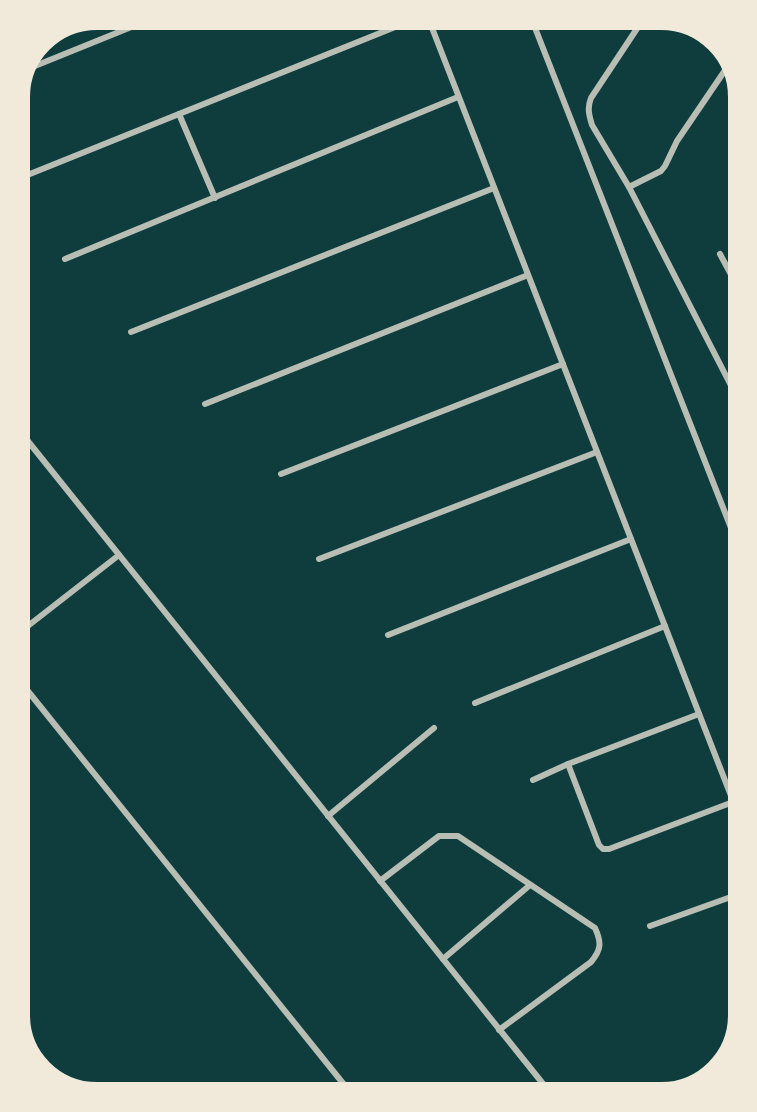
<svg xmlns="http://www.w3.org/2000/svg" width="757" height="1112" viewBox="0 0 757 1112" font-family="'Roboto Condensed',sans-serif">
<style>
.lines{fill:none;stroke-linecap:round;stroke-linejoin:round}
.minor{stroke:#b8beb3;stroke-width:6}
.rim{fill:none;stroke:#f1e9da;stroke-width:8}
</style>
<rect width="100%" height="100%" fill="#0f3d3e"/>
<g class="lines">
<g class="minor">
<polyline points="427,15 742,824"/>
<polyline points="530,15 742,556"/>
<path d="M646,15L591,98C587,108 589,115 592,125L629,187L742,407"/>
<polyline points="25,70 161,15"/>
<polyline points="179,114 215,198"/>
<polyline points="15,180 425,15"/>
<polyline points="629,187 661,171 665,166 677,141 732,60"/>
<polyline points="15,225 19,221"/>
<polyline points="720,254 742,295"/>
<polyline points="65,259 458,97"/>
<polyline points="131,332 494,188"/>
<polyline points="205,404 528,275"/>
<polyline points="15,425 548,1090 558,1097"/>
<polyline points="281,474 563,364"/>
<polyline points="319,559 597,452"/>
<polyline points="388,635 631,539"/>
<polyline points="15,636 119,555"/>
<polyline points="15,675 354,1097"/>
<polyline points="475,703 665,626"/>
<polyline points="568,764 599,845 603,849 609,849 733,802"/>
<polyline points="533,780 568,764 699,714"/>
<polyline points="328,816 434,728"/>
<path d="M380,881L439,836H458L595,928C602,943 601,950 591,962L499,1030"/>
<polyline points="650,926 742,893"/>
<polyline points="443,959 530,885"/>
</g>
</g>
<path d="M0 0H757V1112H0ZM97 26H661A71 71 0 0 1 732 97V1015A71 71 0 0 1 661 1086H97A71 71 0 0 1 26 1015V97A71 71 0 0 1 97 26Z" fill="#f1e9da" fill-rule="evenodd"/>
<path class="rim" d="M97 26H661A71 71 0 0 1 732 97V1015A71 71 0 0 1 661 1086H97A71 71 0 0 1 26 1015V97A71 71 0 0 1 97 26Z"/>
</svg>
